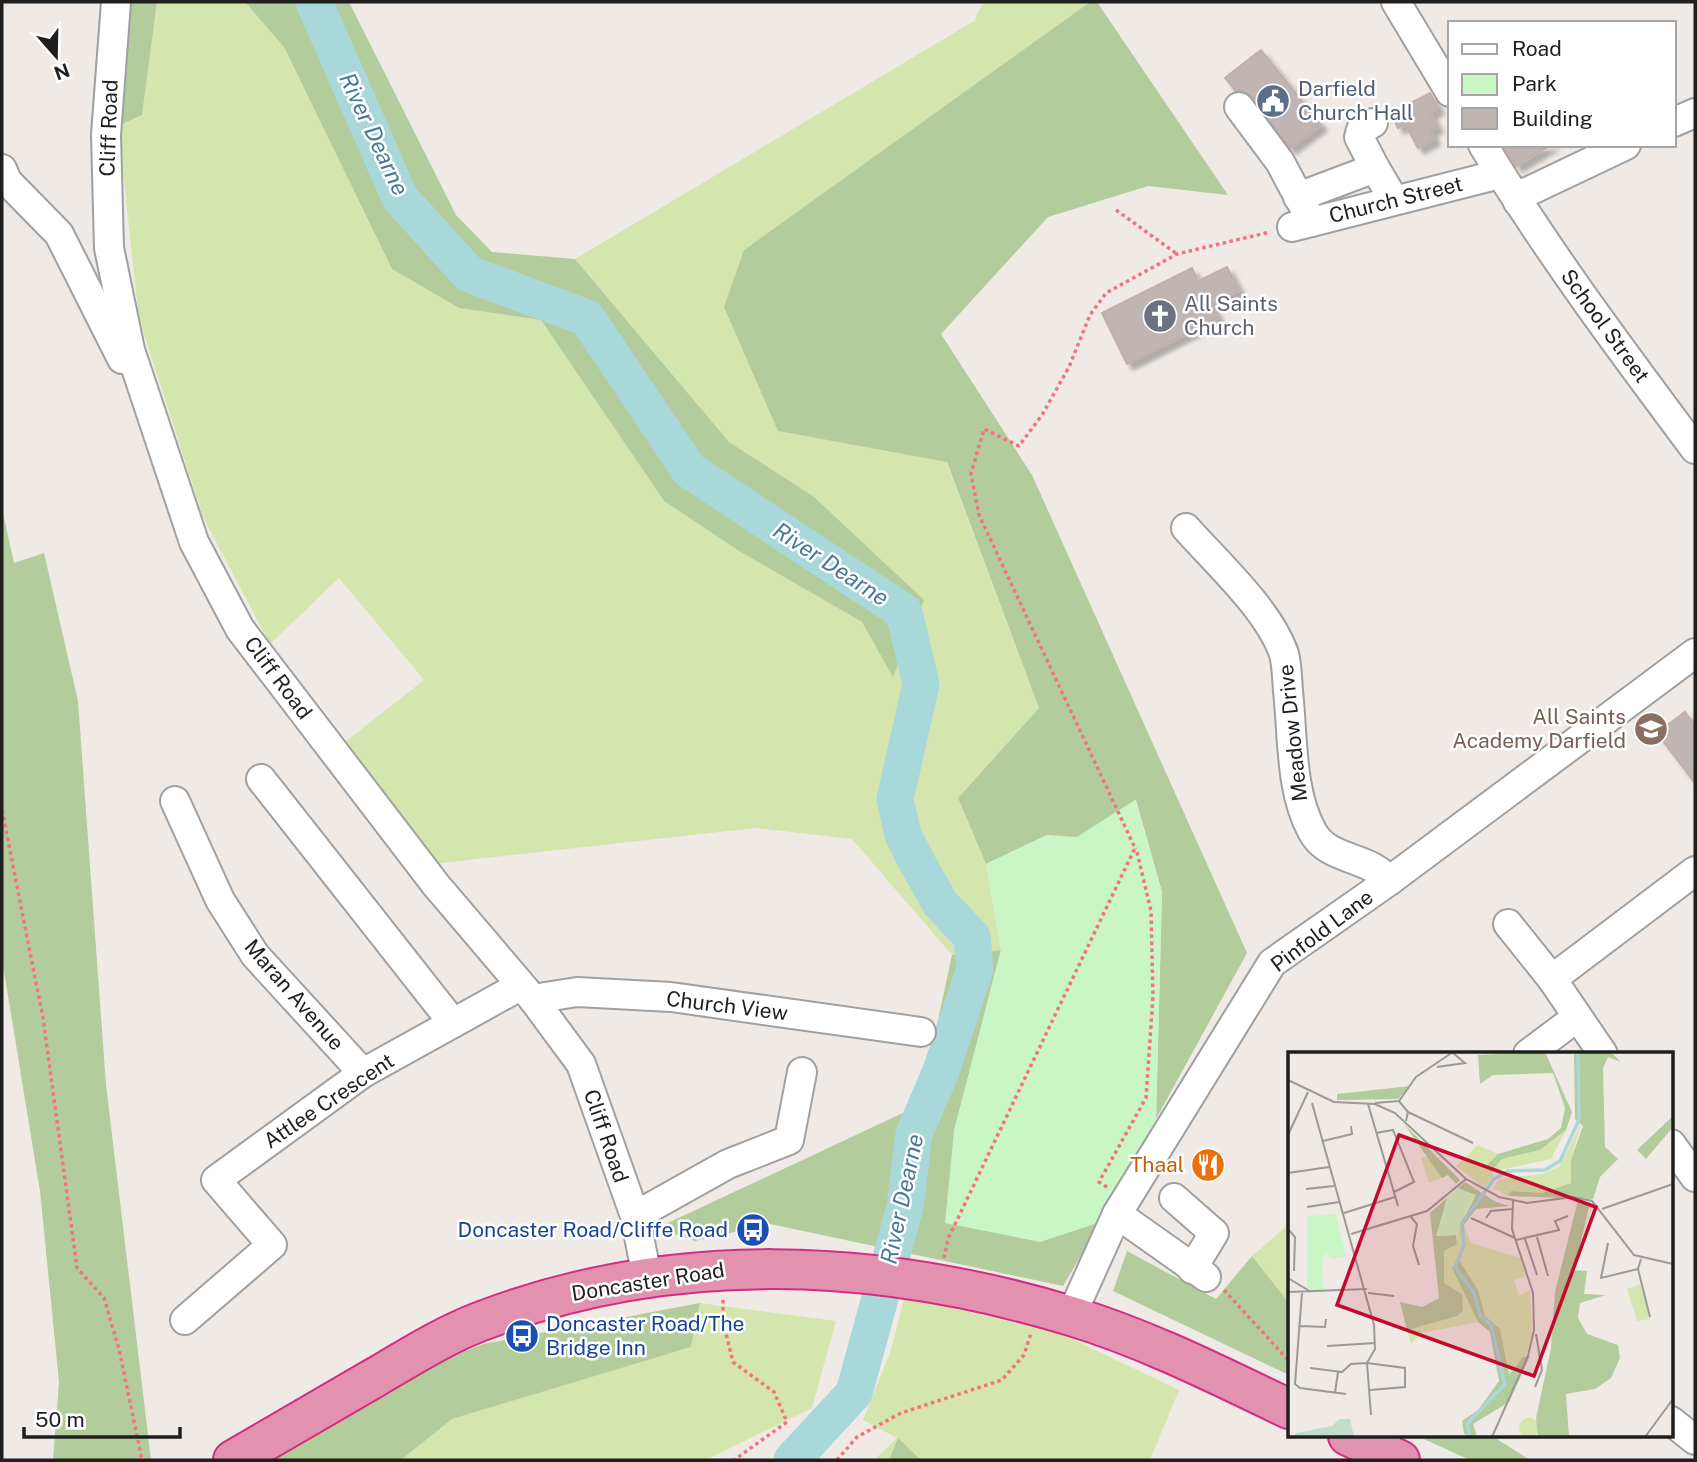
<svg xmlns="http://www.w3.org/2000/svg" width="1697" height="1462" viewBox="0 0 1697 1462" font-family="'Public Sans',sans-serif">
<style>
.grass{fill:#d4e6ae}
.forest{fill:#b3cc9c}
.park{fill:#caf6c5}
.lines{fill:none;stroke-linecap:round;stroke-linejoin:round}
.river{stroke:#a8d8da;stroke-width:37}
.building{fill:#bfb5b2;stroke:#c0afa9;stroke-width:2;filter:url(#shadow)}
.minor-casing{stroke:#a0a0a0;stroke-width:32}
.highway-casing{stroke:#d12e83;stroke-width:42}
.path{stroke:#f2737d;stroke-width:3.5;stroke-dasharray:3.5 3.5;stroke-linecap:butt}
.minor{stroke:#fff;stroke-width:28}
.highway{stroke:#e292af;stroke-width:38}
.labels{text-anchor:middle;stroke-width:5;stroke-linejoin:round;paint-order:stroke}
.service-label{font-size:21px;fill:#4e5e75;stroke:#fff;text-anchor:start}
.street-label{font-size:21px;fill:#1f1f1f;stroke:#fff}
.worship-label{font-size:21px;fill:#5b616d;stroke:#fff;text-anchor:start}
.education-label{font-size:21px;fill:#785e54;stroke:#fff;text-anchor:end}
.food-label{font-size:21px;fill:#c56008;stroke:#fff;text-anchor:end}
.transit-label{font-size:21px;fill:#164399;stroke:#fff;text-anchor:end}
.water-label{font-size:23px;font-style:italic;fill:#477a92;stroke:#fff}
.inset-river{fill:none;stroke:#a8d8da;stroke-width:3.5}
.inset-road{fill:none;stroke:#9c9996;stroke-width:2}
.view{fill:#c20b2c;fill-opacity:0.15;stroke:#c20b2c;stroke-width:3.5}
.inset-edge{fill:none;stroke:#1f1f1f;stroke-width:3.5}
</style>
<defs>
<filter id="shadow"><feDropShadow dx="6" dy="6" stdDeviation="2" flood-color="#0004"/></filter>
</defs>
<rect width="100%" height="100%" fill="#efeae6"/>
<g class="grass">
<polygon points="157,2 245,2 284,47 392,269 459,308 541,320 664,501 739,551 862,622 813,496 729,442 575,259 974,21 983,2 1090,2 744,250 778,431 946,461 1039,708 958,798 986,864 1001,950 952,955 852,839 755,828 432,864 345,742 424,680 339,578 270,644 203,517 139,319 118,126 142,115"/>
<polygon points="1289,1224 1289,1303 1252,1256"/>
<polygon points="905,1296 1064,1335 1179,1390 1150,1460 921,1460 898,1438 889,1460 874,1460 897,1438 863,1420 890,1353"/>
<polygon points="700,1303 836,1321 812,1408 706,1460 401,1460 452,1419 691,1347"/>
</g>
<g class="forest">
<polygon points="100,2 157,2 142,115 90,139"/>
<polygon points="245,2 349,2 456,215 492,252 575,259 729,442 813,496 924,600 893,677 862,622 739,551 664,501 541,320 459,308 392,269 284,47"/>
<polygon points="1090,2 1097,2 1228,195 1148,186 1048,217 941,334 1032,475 1247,953 1156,1119 1162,892 1136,800 1077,838 1047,835 986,864 958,798 1039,708 947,462 778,431 724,307 744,250"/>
<polygon points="2,509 14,563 44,553 78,701 106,1085 151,1460 53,1460 59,1382 40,1191 2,959"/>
<polygon points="1001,950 954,1131 1101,1222 1063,1286 770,1224 695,1241 657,1228 905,1112 932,1048 952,955"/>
<polygon points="1127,1251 1216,1299 1252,1256 1289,1303 1289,1375 1113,1291"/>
<polygon points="700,1303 691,1347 452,1419 401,1460 262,1460 392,1381 483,1344"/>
<polygon points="1417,1436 1492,1436 1530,1460 1470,1460"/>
<polygon points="898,1438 921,1460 889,1460"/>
</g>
<polygon class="park" points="1135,800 1162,892 1156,1119 1101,1222 1040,1242 945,1223 954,1131 1001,950 986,864 1047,835 1077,837"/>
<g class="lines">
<polyline class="river" points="314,2 400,198 469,274 587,318 689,470 904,612 921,684 895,799 903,835 918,864 940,903 972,937 975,969 941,1071 914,1134 905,1207 854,1393 792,1460"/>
</g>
<g class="building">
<polygon points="1261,50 1321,125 1290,148 1252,97 1245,92 1236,91 1225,78"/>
<polygon points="1430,93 1438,108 1430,113 1437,127 1430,130 1434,139 1418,148 1405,124 1398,128 1391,113"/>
<polygon points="1503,145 1551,145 1516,166"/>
<polygon points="1227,267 1239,290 1211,304 1218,318 1127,364 1102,313 1192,268 1198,281"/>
<polygon points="1685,712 1695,726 1695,783 1657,733"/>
</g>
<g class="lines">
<g class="minor-casing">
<g id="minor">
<polyline points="116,2 106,135 109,248 130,350 194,542 240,629 436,885 533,999 581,1064 635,1216 647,1277"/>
<polyline points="1396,2 1450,92"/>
<polyline points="1239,107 1280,162 1312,222"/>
<polyline points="1674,122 1695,113"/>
<polyline points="1373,123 1361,130 1359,137 1375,168"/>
<path d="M1483,145C1547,251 1621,350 1695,449"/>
<polyline points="2,169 7,181 59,234 122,359"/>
<polyline points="1298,197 1375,168 1394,200"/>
<polyline points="1518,202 1527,192 1626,145"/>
<polyline points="1292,227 1500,174"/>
<path d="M1186,528C1217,563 1269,610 1284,654C1287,665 1287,679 1288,691C1293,736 1290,791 1312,831C1328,862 1370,855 1389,881"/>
<polyline points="261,779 453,1023"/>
<polyline points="175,801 220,900 255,955 363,1073"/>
<polyline points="1508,924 1552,979 1603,1054"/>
<polyline points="1552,979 1695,871"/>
<polyline points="533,999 577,992 671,997 921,1032"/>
<polyline points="1528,1054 1576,1018"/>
<polyline points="1671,1144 1695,1177"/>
<polyline points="1174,1198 1214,1233 1192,1269"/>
<polyline points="1117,1214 1206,1277"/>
<polyline points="635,1216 728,1164 789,1140 802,1072"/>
<polyline points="1071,1316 1117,1214 1272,963 1389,881 1695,653"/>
<polyline points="185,1320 272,1245 216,1180 363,1073 520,986"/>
<polyline points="1671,1421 1695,1440"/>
</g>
</g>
<g class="highway-casing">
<g id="highway">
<polyline points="1348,1436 1400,1460"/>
<path d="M233,1460C280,1433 327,1405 374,1378C408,1358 443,1336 479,1322C671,1248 876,1257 1071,1316C1147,1339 1218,1375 1289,1409"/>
</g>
</g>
<g class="path">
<polyline points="1116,210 1177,254"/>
<polyline points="2,810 43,1018 77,1268 104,1298 119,1349 142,1460"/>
<polyline points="1107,1187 1099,1182 1146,1098 1153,996 1151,911 1136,848"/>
<polyline points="944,1258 948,1239 1135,848 979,515 971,474 984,429 1019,446 1042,415 1069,367 1090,315 1106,293 1177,254 1270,232"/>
<polyline points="1224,1290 1289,1361"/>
<polyline points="723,1300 723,1321 733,1362 774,1392 787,1422 734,1460"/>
<polyline points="837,1460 857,1437 901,1413 1002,1380 1024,1355 1031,1333"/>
</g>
<use href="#minor" class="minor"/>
<use href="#highway" class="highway"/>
</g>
<defs>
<g id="civic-disc" transform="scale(1.75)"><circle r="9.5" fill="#5c6f8a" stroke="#fff"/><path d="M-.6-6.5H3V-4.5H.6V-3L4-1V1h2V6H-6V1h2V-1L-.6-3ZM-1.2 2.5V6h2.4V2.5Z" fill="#fff"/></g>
<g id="church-disc" transform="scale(1.75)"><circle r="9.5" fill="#6b7280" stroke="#fff"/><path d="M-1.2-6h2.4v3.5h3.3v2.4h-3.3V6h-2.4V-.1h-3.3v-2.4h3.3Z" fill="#fff"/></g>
<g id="school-disc" transform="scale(1.75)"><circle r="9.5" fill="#8d6e63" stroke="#fff"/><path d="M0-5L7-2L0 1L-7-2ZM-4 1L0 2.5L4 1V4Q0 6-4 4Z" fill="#fff"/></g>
<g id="restaurant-disc" transform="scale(1.75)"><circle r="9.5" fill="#e8710a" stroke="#fff"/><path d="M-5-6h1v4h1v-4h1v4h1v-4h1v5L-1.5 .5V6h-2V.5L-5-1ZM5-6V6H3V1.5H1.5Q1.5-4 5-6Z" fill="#fff"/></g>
<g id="bus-disc" transform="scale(1.75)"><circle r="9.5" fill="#1a4fb4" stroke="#fff"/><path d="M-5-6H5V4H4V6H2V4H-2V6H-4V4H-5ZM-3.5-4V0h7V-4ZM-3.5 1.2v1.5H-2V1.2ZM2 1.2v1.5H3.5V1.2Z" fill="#fff"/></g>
</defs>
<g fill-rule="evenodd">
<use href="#civic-disc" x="1273" y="101"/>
<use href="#church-disc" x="1160" y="316"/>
<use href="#school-disc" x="1651" y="729"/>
<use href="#restaurant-disc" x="1208" y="1165"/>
<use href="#bus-disc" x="753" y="1230"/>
<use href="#bus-disc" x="522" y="1336"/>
</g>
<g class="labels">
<g class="service-label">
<text x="1298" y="96">Darfield<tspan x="1298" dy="24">Church Hall</tspan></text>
</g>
<g class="street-label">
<text transform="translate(109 128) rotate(-88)" y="7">Cliff Road</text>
<text transform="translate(1396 200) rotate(-14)" y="7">Church Street</text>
<text transform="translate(1605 326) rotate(54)" y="7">School Street</text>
<text transform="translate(278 678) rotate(53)" y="7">Cliff Road</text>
<text transform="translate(1293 733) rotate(-96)" y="7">Meadow Drive</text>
<text transform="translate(1322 931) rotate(-37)" y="7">Pinfold Lane</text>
<text transform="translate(294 995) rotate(49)" y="7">Maran Avenue</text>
<text transform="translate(727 1006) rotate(7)" y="7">Church View</text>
<text transform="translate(329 1101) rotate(-34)" y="7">Attlee Crescent</text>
<text transform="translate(606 1136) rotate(71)" y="7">Cliff Road</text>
<text transform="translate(648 1282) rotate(-9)" y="7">Doncaster Road</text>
</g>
<g class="worship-label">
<text x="1184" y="311">All Saints<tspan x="1184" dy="24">Church</tspan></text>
</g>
<g class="education-label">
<text x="1626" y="724">All Saints<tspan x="1626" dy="24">Academy Darfield</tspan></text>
</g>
<g class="food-label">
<text x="1184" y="1172">Thaal</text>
</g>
<g class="transit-label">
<text x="728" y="1237">Doncaster Road/Cliffe Road</text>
<text x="546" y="1331" text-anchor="start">Doncaster Road/The<tspan x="546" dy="24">Bridge Inn</tspan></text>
</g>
<g class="water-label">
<text transform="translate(374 134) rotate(65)" y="8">River Dearne</text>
<text transform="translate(831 564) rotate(33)" y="8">River Dearne</text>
<text transform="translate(902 1199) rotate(-78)" y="8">River Dearne</text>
</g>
</g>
<g transform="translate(1288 1052)">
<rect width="385" height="385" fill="#efeae6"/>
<path d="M293,72L283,108V131L254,141L223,139L220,144L205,136L211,127L254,122L271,115ZM278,78L263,107L203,120L206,123L196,136L168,114L190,93L210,102L199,113L203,119L214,107L252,98ZM140,103L154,126L141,131L133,106ZM170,172L176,173L183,191L233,206L237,224L226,228L231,243L242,238L244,282L238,305L225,323H221L215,307L212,277L197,265L190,238L171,209L164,216L190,270L134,281L123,292L119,278L170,264L174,242L156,231V198L169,191ZM353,232L362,267L349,269L339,237ZM231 376a10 10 0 1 1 20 0a10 10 0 1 1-20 0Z" fill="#d4e6ae"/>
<path d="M257,0L284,60L278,78L252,98L214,107L203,120L199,113L210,102L260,87L273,76L277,56L265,21L205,23L192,32L190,3ZM286,0H323L333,10L320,5L315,16L317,95L330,107L312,125L305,147L220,144L223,139L254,141L283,131V108L295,74L287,67ZM122,34L110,47L49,48V42ZM385,64V75L358,107L349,98ZM116,72L172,128L168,132L160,123L154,126ZM177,130L208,150L222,154L188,157L176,173L170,172L183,153L170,136ZM159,146L149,184L168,183L169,192L156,199V231L174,242L175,258L170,264L119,278L112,250L134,255L151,246L142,161ZM290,148L302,151L286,218L299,219L296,242L318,243L292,251L290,266L299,282L330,293L332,306L323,326L307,337L278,342L281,385H250L248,366L263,296L267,240ZM171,208L190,238L197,264L212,277L221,323L235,305L242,304L221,350L185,372L189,385L176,382L174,369L190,358L211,329L202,280L190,270L164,216Z" fill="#b3cc9c"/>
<path d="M52,367H62L66,385H6L8,381L44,374Z" fill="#c3dccc"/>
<path d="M170,136L188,143L168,183L148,184L159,146ZM48,162L58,204L45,207L39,202L34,206L35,240L27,239L19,236V164Z" fill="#caf6c5"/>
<path class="inset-river" d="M182,385L179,372L217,332L203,273L192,263L186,241L167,215L176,194L174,171L206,127L220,119L257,118L272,109L291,68L290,0"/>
<path class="inset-road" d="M149,15L177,11L165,1M0,28L46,50L87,52L107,61L178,127L211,145L239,151L285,145L304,149L346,203L385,212M111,49L128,25L165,0M24,51L86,273L87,297L79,311L83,363M87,51L111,49L120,60L118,69M80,52L110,154M120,60L185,91M88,81L105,78L126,130L106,140M0,83L20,40M35,89L64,82L63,74M0,121L41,115M18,137L46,134M19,155L51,150M314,157L385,132M56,161L107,145M122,164L129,172L125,194L131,213M183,166L227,186M198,166L203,159L224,157M0,177L7,185L6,219M63,182L139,159L178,127M249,185L260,224M237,187L249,223M228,188L271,178L267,169L280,164M320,191L313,226L350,217M353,207L350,217L362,265M0,226L23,240M0,240L79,237M14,241L7,332L12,336L58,342M80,241L106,244M12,274L37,275L38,267M39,294L87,291M22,316L54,320L63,312L79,311L117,316V335L82,338M247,335L254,318L248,282M47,341L50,320M204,385L240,304L246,278L245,241L224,177L225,149M357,385L385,347"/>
<path class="view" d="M111,83L308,155L246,324L49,253Z"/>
<rect width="385" height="385" class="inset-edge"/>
</g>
<rect width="1697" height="1462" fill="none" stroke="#1f1f1f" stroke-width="7"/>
<rect x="1448" y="21" width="228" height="126" fill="#ffffff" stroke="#a5a5a5" stroke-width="2"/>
<rect x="1462" y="44" width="35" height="10" fill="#ffffff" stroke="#a5a5a5" stroke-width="2"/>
<text x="1512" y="56" font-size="21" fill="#1f1f1f">Road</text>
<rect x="1462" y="74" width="35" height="21" fill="#caf6c5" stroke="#a5a5a5" stroke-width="2"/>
<text x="1512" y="91" font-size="21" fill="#1f1f1f">Park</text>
<rect x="1462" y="108" width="35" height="21" fill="#bfb5b2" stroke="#a5a5a5" stroke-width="2"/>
<text x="1512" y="126" font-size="21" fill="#1f1f1f">Building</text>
<g transform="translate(56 56) rotate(160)" stroke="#ffffff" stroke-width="5" paint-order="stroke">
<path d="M0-5L12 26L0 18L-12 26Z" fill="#1f1f1f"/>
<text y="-10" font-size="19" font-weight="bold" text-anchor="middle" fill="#1f1f1f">N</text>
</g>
<path d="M24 1427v10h156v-10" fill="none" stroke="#1f1f1f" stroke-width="3.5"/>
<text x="35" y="1427" font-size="21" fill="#1f1f1f" stroke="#ffffff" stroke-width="5" paint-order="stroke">50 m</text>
</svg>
